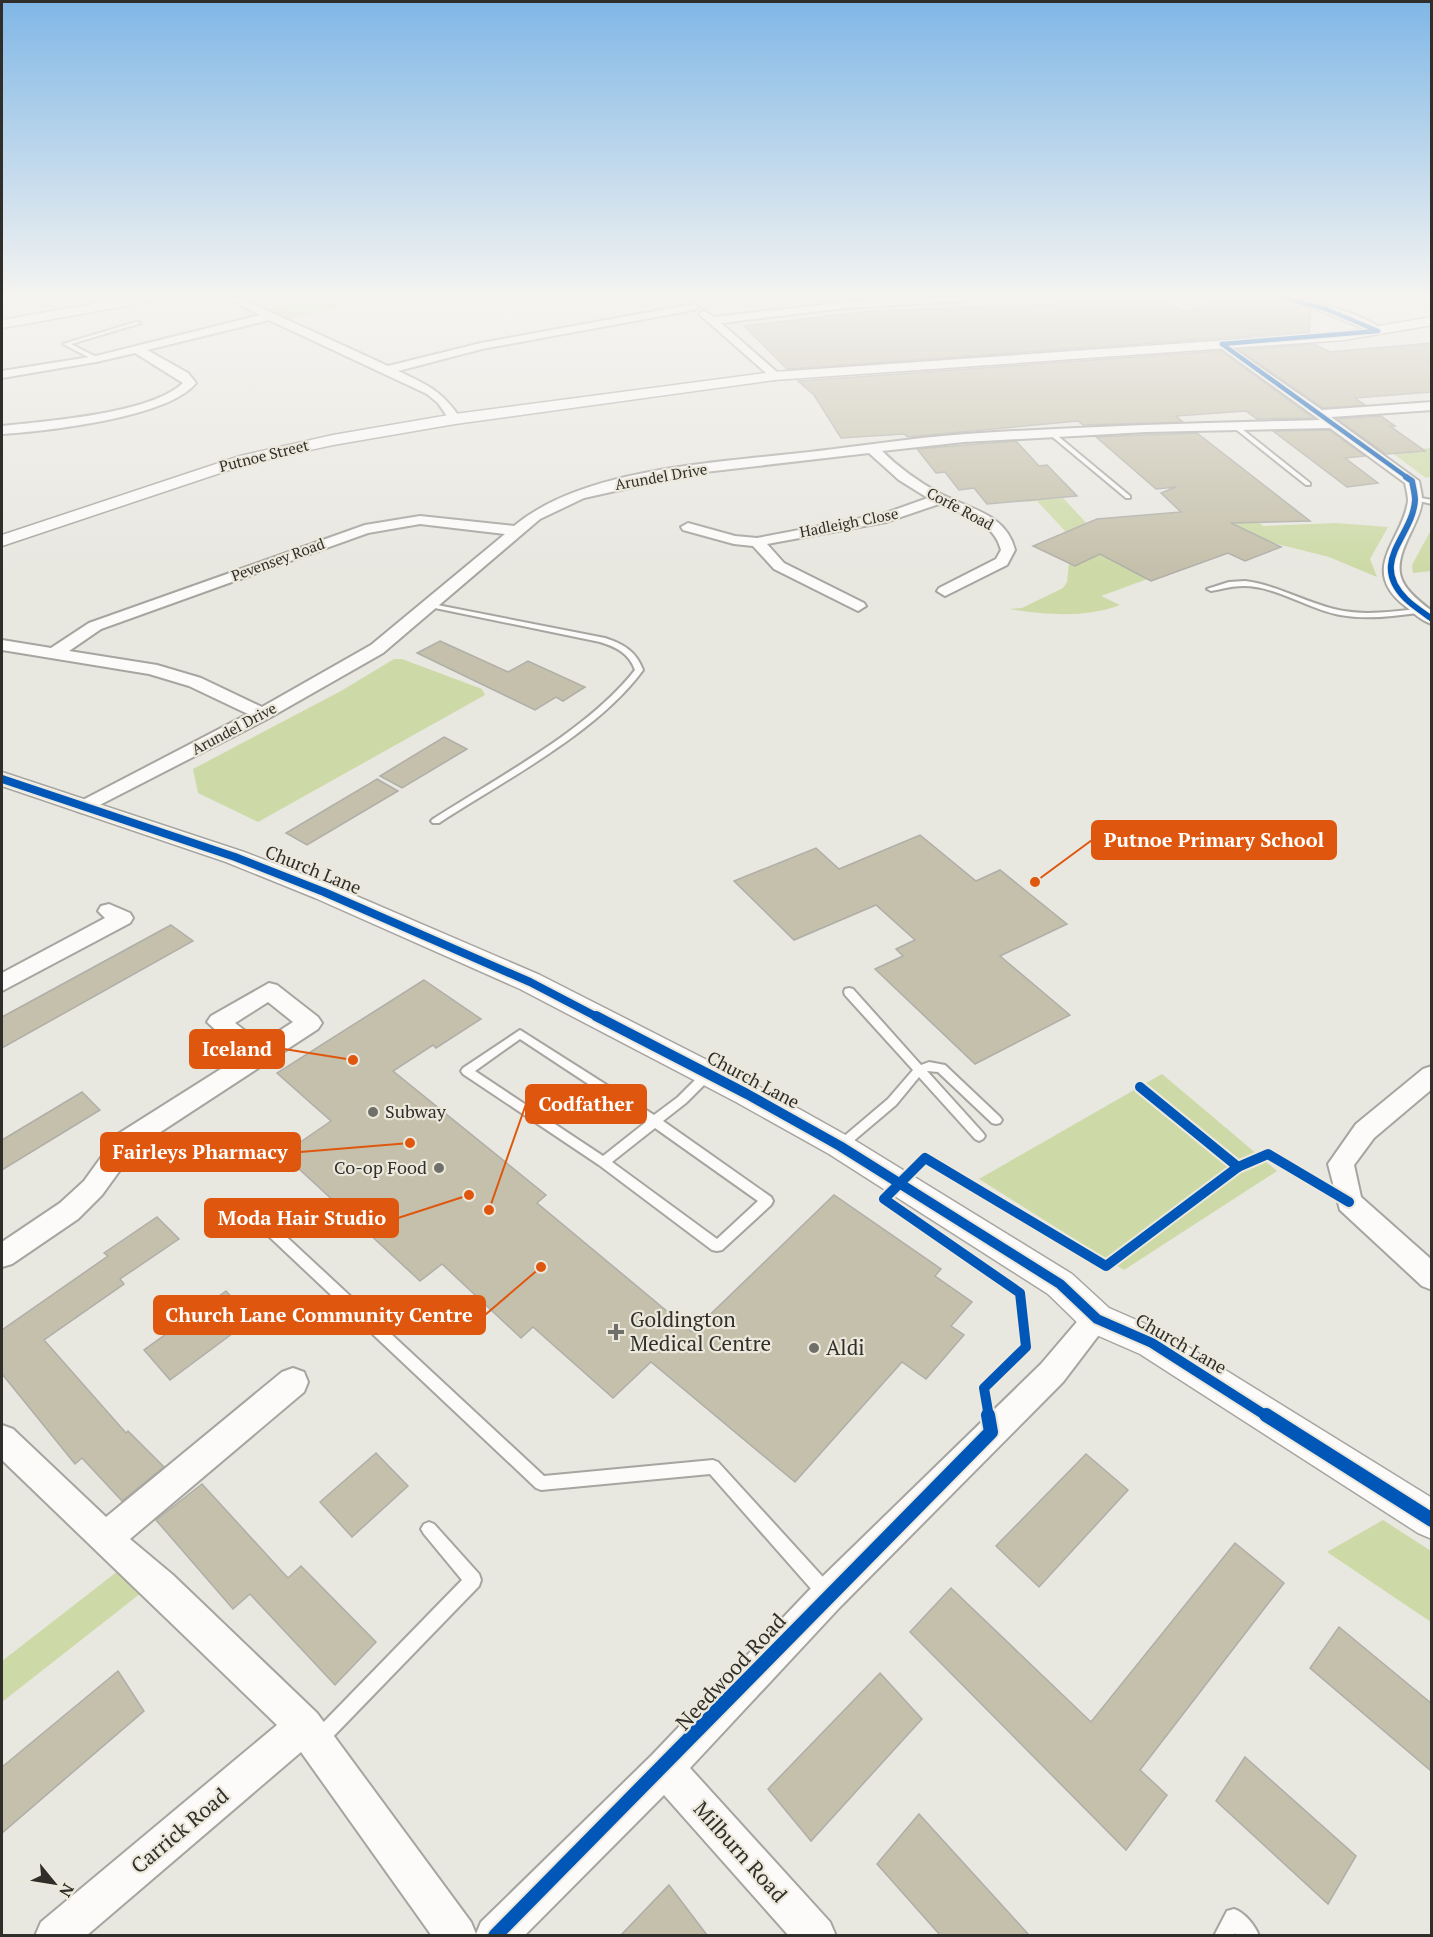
<svg xmlns="http://www.w3.org/2000/svg" width="1433" height="1937" viewBox="0 0 1433 1937" font-family="'PT Serif',serif">
<style>
.green{fill:#cddaa7}
.building{fill:#c5c0ab;stroke:#afaea8;stroke-width:1.5}
.lines{fill:none;stroke-linecap:round;stroke-linejoin:round}
.service-casing{stroke:#a6a5a0;stroke-width:4}
.minor-casing{stroke:#a6a5a0;stroke-width:4}
.tertiary-casing{stroke:#a6a5a0;stroke-width:3}
.service{fill:#fcfbfa;fill-rule:evenodd}
.minor{fill:#fcfbfa;fill-rule:evenodd}
.tertiary{fill:#fcfbfa;fill-rule:evenodd}
.cycleway-far4-casing{stroke:#ece9dc;stroke-width:7}
.cycleway-far3-casing{stroke:#ece9dc;stroke-width:8}
.cycleway-far2-casing{stroke:#ece9dc;stroke-width:12}
.cycleway-far1-casing{stroke:#ece9dc;stroke-width:14}
.cycleway-casing{stroke:#ece9dc;stroke-width:18}
.cycleway-far4{stroke:#0057b8;stroke-width:4.5}
.cycleway-far3{stroke:#0057b8;stroke-width:6}
.cycleway-far2{stroke:#0057b8;stroke-width:8}
.cycleway-far1{stroke:#0057b8;stroke-width:10}
.cycleway{stroke:#0057b8;stroke-width:14}
.poi-dot{fill:#706f6a;stroke:#ece9dc;stroke-width:2}
.labels{text-anchor:middle;stroke-width:4.5;stroke-linejoin:round;paint-order:stroke}
.far-street-label{font-size:15px;fill:#302e2a;stroke:#ece9dc}
.street-label{font-size:18px;fill:#302e2a;stroke:#ece9dc}
.poi-label{font-size:18px;fill:#302e2a;stroke:#ece9dc;text-anchor:start}
.near-poi-label{font-size:21px;fill:#302e2a;stroke:#ece9dc;text-anchor:start}
.near-street-label{font-size:21px;fill:#302e2a;stroke:#ece9dc}
.leader{fill:none;stroke:#df570e;stroke-width:2}
.callout-dot{fill:#df570e;stroke:#ece9dc;stroke-width:2}
.callout{fill:#df570e;stroke:#df570e;stroke-width:2}
.callout-label{font-size:20px;text-anchor:middle;font-weight:bold;fill:#fff}
</style>
<rect width="100%" height="100%" fill="#e8e7e0"/>
<g class="green">
<polygon points="317,298 372,298 289,319 267,310 289,302 300,304"/>
<polygon points="1431,448 1431,476 1426,478 1391,452"/>
<path d="M1036,482L1051,499L1063,498L1092,529L1236,526L1200,492L1234,493L1263,526L1335,523L1388,527L1370,559L1377,577L1329,557L1257,539L1101,596L1120,605C1087,618 1045,615 1010,609L1022,608L1063,588L1067,582L1070,554L1091,543L1066,532L1037,501L1026,502L1011,484Z"/>
<polygon points="1431,530 1431,571 1413,573 1412,565"/>
<polygon points="394,659 402,659 482,689 485,695 258,822 198,793 193,769 341,691"/>
<polygon points="1162,1074 1277,1171 1124,1270 979,1179"/>
<polygon points="1383,1520 1431,1551 1431,1622 1327,1552"/>
<polygon points="118,1571 141,1593 2,1702 2,1661"/>
</g>
<g class="building">
<polygon points="1221,298 1276,298 1311,310 1309,332 787,369 744,326 870,311 1157,300 1188,312"/>
<polygon points="1431,343 1431,392 1355,398 1365,405 1323,408 1239,350 1314,344 1330,352"/>
<polygon points="1221,351 1313,418 1257,419 1246,411 1176,416 1183,422 1083,425 1078,421 908,437 904,434 841,438 814,395 798,381"/>
<polygon points="1381,416 1395,426 1390,426 1425,451 1386,454 1337,419"/>
<polygon points="1329,430 1365,456 1345,458 1378,483 1347,487 1273,431"/>
<polygon points="1197,433 1310,521 1231,523 1281,547 1245,561 1228,553 1151,581 1100,554 1075,566 1033,546 1097,519 1181,512 1161,493 1176,487 1156,489 1096,437"/>
<polygon points="1016,441 1039,466 1047,465 1077,496 987,504 974,488 959,490 945,472 936,473 917,449"/>
<polygon points="440,641 508,672 528,661 585,687 563,701 556,697 535,710 417,653"/>
<polygon points="444,737 467,749 402,788 380,776"/>
<polygon points="377,779 398,791 307,845 286,833"/>
<polygon points="920,835 976,881 1000,870 1067,924 1000,956 1070,1015 975,1064 875,969 903,956 896,949 915,940 876,905 794,940 734,881 816,848 839,869"/>
<polygon points="171,925 193,941 2,1048 2,1017"/>
<polygon points="424,980 481,1019 436,1048 433,1045 393,1071 546,1195 537,1203 692,1332 834,1195 941,1269 935,1276 972,1302 951,1326 964,1335 926,1379 902,1362 795,1482 651,1362 613,1398 533,1327 521,1338 442,1264 420,1281 283,1154 331,1121 277,1073"/>
<polygon points="82,1092 100,1110 2,1170 2,1140"/>
<polygon points="157,1217 179,1239 120,1279 124,1284 44,1340 126,1433 128,1431 164,1467 122,1501 82,1458 75,1464 2,1374 2,1330 108,1256 104,1253"/>
<polygon points="226,1291 252,1319 170,1380 144,1350"/>
<polygon points="376,1453 408,1486 352,1537 320,1502"/>
<polygon points="1086,1454 1128,1490 1039,1587 996,1546"/>
<polygon points="202,1484 288,1578 301,1566 376,1642 335,1685 250,1594 233,1609 156,1520"/>
<polygon points="1235,1543 1284,1583 1140,1770 1167,1795 1126,1850 910,1632 951,1588 1091,1722"/>
<polygon points="1339,1627 1431,1703 1431,1771 1310,1668"/>
<polygon points="118,1671 144,1711 2,1833 2,1767"/>
<polygon points="880,1673 922,1719 811,1841 768,1789"/>
<polygon points="1245,1757 1356,1856 1328,1904 1216,1801"/>
<polygon points="919,1814 1029,1935 940,1935 877,1864"/>
<polygon points="669,1885 707,1935 621,1935"/>
</g>
<g class="lines">
<g class="service-casing">
<g id="service">
<polygon points="136,322 141,323 71,344 98,358 98,360 94,360 63,344"/>
<polygon points="1233,425 1237,425 1310,483 1310,485 1306,485 1233,427"/>
<polygon points="1049,432 1053,432 1130,496 1130,498 1126,498 1049,434"/>
<polygon points="1421,498 1432,500 1432,504 1419,501 1418,500"/>
<path d="M1245,581C1276,585 1303,601 1334,609C1361,616 1390,612 1418,609L1422,611L1418,613C1392,616 1366,620 1340,615C1307,609 1277,586 1243,586C1232,586 1222,589 1211,591L1207,589L1229,582Z"/>
<path d="M427,603L605,638C623,644 636,651 643,670C597,733 505,780 439,823H433L431,821L433,819C498,777 587,731 635,670C629,653 616,647 600,642L430,607H427Z"/>
<polygon points="849,988 853,989 921,1065 929,1062 945,1065 1000,1117 1002,1120 1000,1123 996,1124 992,1123 938,1072 927,1071 983,1133 985,1136 983,1139 979,1141 975,1139 919,1077 896,1105 844,1149 840,1151 836,1149 834,1146 836,1143 888,1099 913,1070 845,995 844,992 845,989"/>
<path d="M520,1030L654,1115L678,1097L704,1071H712L714,1074L712,1077L686,1103L663,1121L771,1197L773,1201L771,1205L722,1250L717,1251L712,1250L599,1165L463,1074L461,1071L463,1068ZM520,1039L646,1122L603,1156L475,1071ZM655,1128L758,1201L717,1239L612,1162Z"/>
<polygon points="246,1202 250,1203 544,1476 713,1460 718,1462 832,1587 834,1593 832,1599 826,1601 820,1599 710,1474 541,1490 536,1488 242,1211 240,1207 242,1203"/>
<polygon points="429,1522 434,1524 479,1574 481,1580 479,1586 325,1745 319,1747 313,1745 311,1739 313,1733 462,1580 424,1534 421,1529 424,1524"/>
<path d="M1234,1909C1245,1913 1255,1925 1259,1936H1237L1235,1933L1234,1936H1214L1227,1911Z"/>
</g>
</g>
<g class="minor-casing">
<g id="minor">
<path d="M226,298H240L388,366L481,343L694,304L699,307L694,310L482,349L398,371C428,385 442,391 461,419L455,423L451,422L438,403L427,394L269,320L147,350L188,373L196,383C168,418 46,431 2,434V426C47,421 151,414 183,383L135,353L96,362L2,378V371L96,356L260,315Z"/>
<polygon points="906,298 969,298 964,301 846,308 721,323 778,373 780,376 774,380 699,314 704,311 714,317 846,302"/>
<path d="M1278,298C1305,298 1364,313 1384,331L1374,333L1322,311Z"/>
<path d="M1222,341L1322,410L1432,402V410L1331,417L1419,481C1420,487 1422,494 1422,499C1422,510 1416,521 1412,530C1391,571 1396,584 1432,611V624C1421,621 1413,612 1405,606C1358,569 1403,540 1408,501C1408,495 1406,488 1405,483L1330,428L1146,432L964,442L882,451C899,468 919,482 939,493C968,509 1006,513 1015,550L1007,565L945,596L937,591L939,588L996,559L1001,550C994,521 963,515 939,504L886,522L767,544L784,563L864,603L866,606L858,611L774,569L753,546L734,544L683,530L681,527L688,523L735,536L757,538L883,514L928,498L899,480L869,453L696,473L584,498L540,519L383,653L269,718L84,813L77,811L74,807L77,803L248,714L189,686L149,674L2,650V640L51,648L89,623L365,525L420,516L514,526C582,469 713,463 800,453C856,447 910,438 966,434C1084,426 1202,423 1320,420L1218,346V342ZM420,524L505,534L371,645L262,707L201,678L157,665L69,651L101,629L368,533Z"/>
<polygon points="109,904 130,913 133,918 130,923 2,991 2,973 105,918 98,911 101,906"/>
<path d="M269,983L277,985L318,1017L322,1023L318,1029L136,1148L102,1195L78,1219L12,1264L2,1267V1242L60,1203L84,1181L118,1134L243,1055L207,1022L211,1016ZM268,1002L293,1022L261,1043L235,1023Z"/>
<polygon points="1432,1066 1432,1089 1374,1138 1354,1165 1361,1197 1432,1260 1432,1290 1422,1286 1340,1210 1328,1164 1356,1124 1423,1069"/>
<polygon points="1097,1306 1107,1310 1111,1319 1063,1382 840,1607 690,1768 830,1922 836,1936 789,1936 664,1795 524,1936 432,1936 301,1752 86,1936 35,1936 41,1922 277,1725 2,1460 2,1425 13,1429 106,1517 282,1372 293,1368 304,1372 308,1382 304,1392 130,1539 173,1575 317,1713 471,1922 476,1934 481,1922 652,1755 816,1583 1041,1364 1087,1310"/>
</g>
</g>
<g class="tertiary-casing">
<g id="tertiary">
<polygon points="125,298 154,298 148,302 2,328 2,320"/>
<polygon points="1432,317 1432,325 1344,340 774,380 455,424 333,445 250,463 2,546 2,535 240,456 333,435 455,414 774,372 1344,332"/>
<polygon points="2,772 244,852 333,886 540,975 758,1086 851,1138 1072,1274 1109,1308 1164,1332 1432,1498 1432,1539 1418,1533 1140,1354 1085,1330 1048,1294 829,1154 736,1102 520,989 315,898 226,862 2,786"/>
</g>
</g>
<use href="#service" class="service"/>
<use href="#minor" class="minor"/>
<use href="#tertiary" class="tertiary"/>
<g class="cycleway-far4-casing">
<g id="cycleway-far4">
<polyline points="1283,298 1326,309 1378,331"/>
<polyline points="1222,344 1408,478"/>
<polyline points="1222,344 1378,331"/>
</g>
</g>
<g class="cycleway-far3-casing">
<path id="cycleway-far3" d="M1406,477L1412,481C1413,487 1415,494 1415,500C1413,537 1368,561 1406,599C1413,606 1424,613 1432,619"/>
</g>
<g class="cycleway-far2-casing">
<polyline id="cycleway-far2" points="2,779 235,857 324,892 530,982 599,1018"/>
</g>
<g class="cycleway-far1-casing">
<g id="cycleway-far1">
<polyline points="596,1016 747,1094 840,1146 1060,1284 1097,1319 1152,1343 1268,1417"/>
<polyline points="1140,1087 1238,1167"/>
<polyline points="989,1417 984,1388 1026,1347 1020,1293 884,1199 925,1158 1106,1266 1238,1167 1268,1154 1349,1202"/>
</g>
</g>
<g class="cycleway-casing">
<g id="cycleway">
<polyline points="1266,1415 1432,1520"/>
<polyline points="495,1936 991,1432 988,1415"/>
</g>
</g>
<use href="#cycleway-far4" class="cycleway-far4"/>
<use href="#cycleway-far3" class="cycleway-far3"/>
<use href="#cycleway-far2" class="cycleway-far2"/>
<use href="#cycleway-far1" class="cycleway-far1"/>
<use href="#cycleway" class="cycleway"/>
</g>
<linearGradient id="sky" x2="0" y2="1"><stop stop-color="#80b7e6"/><stop offset="0.52" stop-color="#f5f4f1"/><stop offset="1" stop-color="#f5f4f1" stop-opacity="0"/></linearGradient>
<rect width="1433" height="569" fill="url(#sky)"/>
<g class="poi-dot">
<circle cx="373" cy="1112" r="6"/>
<circle cx="439" cy="1168" r="6"/>
<path d="M613 1323h6v6h6v6h-6v6h-6v-6h-6v-6h6z"/>
<circle cx="814" cy="1348" r="6"/>
</g>
<g class="labels">
<g class="far-street-label">
<text transform="translate(264 456) rotate(-14)" y="5">Putnoe Street</text>
<text transform="translate(661 477) rotate(-10)" y="5">Arundel Drive</text>
<text transform="translate(960 509) rotate(28)" y="5">Corfe Road</text>
<text transform="translate(849 523) rotate(-11)" y="5">Hadleigh Close</text>
<text transform="translate(278 560) rotate(-20)" y="5">Pevensey Road</text>
<text transform="translate(234 729) rotate(-28)" y="5">Arundel Drive</text>
</g>
<g class="street-label">
<text transform="translate(313 870) rotate(22)" y="6">Church Lane</text>
<text transform="translate(753 1080) rotate(28)" y="6">Church Lane</text>
<text transform="translate(1181 1344) rotate(30)" y="6">Church Lane</text>
</g>
<g class="poi-label">
<text x="385" y="1118">Subway</text>
<text x="427" y="1174" text-anchor="end">Co-op Food</text>
</g>
<g class="near-poi-label">
<text x="630" y="1327">Goldington<tspan x="630" dy="24">Medical Centre</tspan></text>
<text x="826" y="1355">Aldi</text>
</g>
<g class="near-street-label">
<text transform="translate(731 1672) rotate(-47)" y="7">Needwood Road</text>
<text transform="translate(180 1831) rotate(-40)" y="7">Carrick Road</text>
<text transform="translate(740 1852) rotate(48)" y="7">Milburn Road</text>
</g>
</g>
<path class="leader" d="M1035 882L1092 840M353 1060L284 1049M489 1210L526 1104M410 1143L300 1152M469 1195L398 1218M541 1267L485 1315"/>
<g class="callout-dot">
<circle cx="1035" cy="882" r="6"/>
<circle cx="353" cy="1060" r="6"/>
<circle cx="489" cy="1210" r="6"/>
<circle cx="410" cy="1143" r="6"/>
<circle cx="469" cy="1195" r="6"/>
<circle cx="541" cy="1267" r="6"/>
</g>
<g class="callout">
<rect x="1092" y="821" width="244" height="38" rx="6"/>
<rect x="190" y="1030" width="94" height="38" rx="6"/>
<rect x="526" y="1085" width="120" height="38" rx="6"/>
<rect x="101" y="1133" width="199" height="38" rx="6"/>
<rect x="205" y="1199" width="193" height="38" rx="6"/>
<rect x="154" y="1296" width="331" height="38" rx="6"/>
</g>
<g class="callout-label">
<text x="1214" y="847">Putnoe Primary School</text>
<text x="237" y="1056">Iceland</text>
<text x="586" y="1111">Codfather</text>
<text x="200" y="1159">Fairleys Pharmacy</text>
<text x="302" y="1225">Moda Hair Studio</text>
<text x="319" y="1322">Church Lane Community Centre</text>
</g>
<rect width="1433" height="1937" fill="none" stroke="#302e2a" stroke-width="6"/>
<g transform="translate(54 1883) rotate(120)" stroke="#ece9dc" stroke-width="4.5" paint-order="stroke">
<path d="M0-4.5L10 22L0 15L-10 22Z" fill="#302e2a"/>
<text y="-9" font-size="16" font-weight="bold" text-anchor="middle" fill="#302e2a">N</text>
</g>
</svg>
